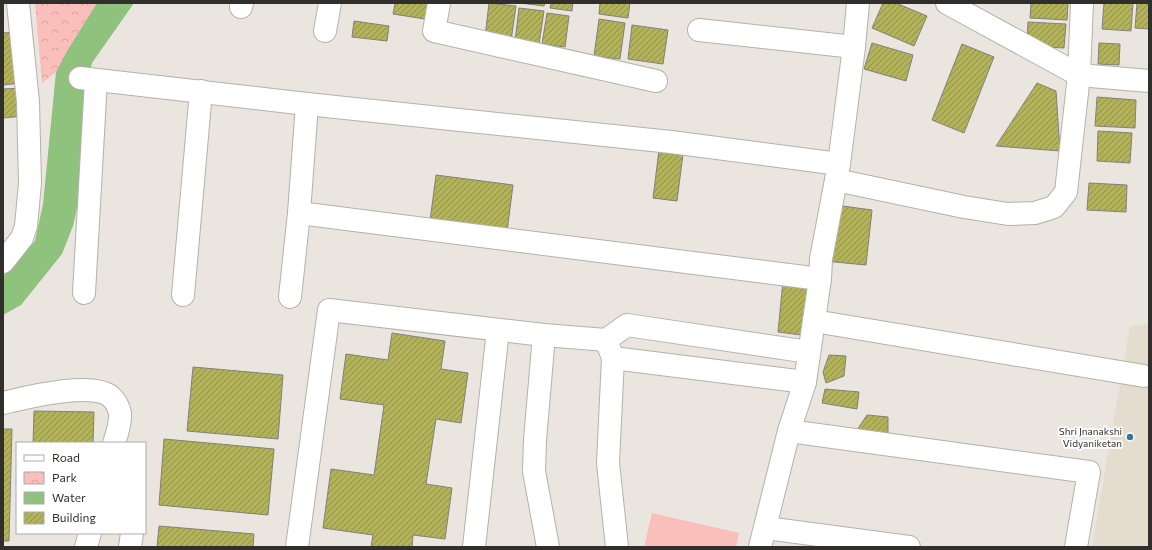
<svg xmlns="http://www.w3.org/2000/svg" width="1152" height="550" viewBox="0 0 1152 550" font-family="Commissioner,sans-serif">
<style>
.built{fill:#e4dcce}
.park{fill:url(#park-crowns)}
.garden{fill:#fabfbb}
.water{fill:#8fc27d}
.building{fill:url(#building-hatch);stroke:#81817a}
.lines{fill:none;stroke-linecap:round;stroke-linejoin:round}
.minor-casing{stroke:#b5b1aa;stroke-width:24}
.minor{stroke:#fff;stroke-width:22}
.poi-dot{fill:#3b788e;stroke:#fff;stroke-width:1.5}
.labels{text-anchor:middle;stroke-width:3.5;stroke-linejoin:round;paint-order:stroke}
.poi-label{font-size:10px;fill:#312f2c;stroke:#fff;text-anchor:end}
</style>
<defs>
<pattern id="park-crowns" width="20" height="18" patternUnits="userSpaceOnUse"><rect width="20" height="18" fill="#fabfbb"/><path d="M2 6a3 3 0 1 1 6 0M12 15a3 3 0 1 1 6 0" fill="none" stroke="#d7a4a1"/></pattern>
<pattern id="building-hatch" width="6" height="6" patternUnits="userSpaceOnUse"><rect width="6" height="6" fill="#b2b25c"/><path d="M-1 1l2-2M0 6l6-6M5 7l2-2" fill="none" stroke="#91914c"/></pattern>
</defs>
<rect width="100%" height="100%" fill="#eae6df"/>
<polygon class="built" points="1149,324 1149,547 1092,547 1130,326"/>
<polygon class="park" points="35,3 97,3 67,51 56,72 42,83"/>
<polygon class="garden" points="652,513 739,533 736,547 644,547"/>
<polygon class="water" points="97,3 134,3 92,63 83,96 84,177 73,226 62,254 21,305 3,315 3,276 10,269 35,241 43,204 56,72 67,51"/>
<g class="building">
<polygon points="395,3 434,3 431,20 393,14"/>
<polygon points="489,3 516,6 511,41 485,37"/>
<polygon points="520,3 545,3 544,6"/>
<polygon points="551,3 573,3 572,11 550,8"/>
<polygon points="600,3 630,3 628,18 599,14"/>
<polygon points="883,3 896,3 927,16 914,46 872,28"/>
<polygon points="1031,3 1068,3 1067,20 1030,18"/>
<polygon points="1104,3 1133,3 1131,31 1102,29"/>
<polygon points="1137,3 1149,3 1149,29 1135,28"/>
<polygon points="519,8 544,11 539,44 515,41"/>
<polygon points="547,13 569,16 565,47 542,44"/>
<polygon points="599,19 625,23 620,59 594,56"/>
<polygon points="354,21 389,26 387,41 352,37"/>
<polygon points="1028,22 1066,24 1064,48 1027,46"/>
<polygon points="632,25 668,30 663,64 628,59"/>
<polygon points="16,32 22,83 3,85 3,33"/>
<polygon points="872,43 913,55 906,81 864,69"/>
<polygon points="1099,43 1120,44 1119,65 1098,64"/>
<polygon points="962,44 994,57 964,133 932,120"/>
<polygon points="1037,83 1056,91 1060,151 996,146"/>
<polygon points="23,88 25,116 3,118 3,89"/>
<polygon points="1097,97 1136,100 1135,128 1095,126"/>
<polygon points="1098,131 1132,133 1130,163 1097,161"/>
<polygon points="659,150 683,154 677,201 653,198"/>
<polygon points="436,175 513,185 507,232 430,221"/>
<polygon points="1089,183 1127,185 1126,212 1087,210"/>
<polygon points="835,205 872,210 866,265 824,261"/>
<polygon points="783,281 815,285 809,336 778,332"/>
<polygon points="392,333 445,341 441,369 468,373 461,423 436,419 426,484 452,488 445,539 413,535 412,547 371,547 373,535 323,528 331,469 374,475 384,405 340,399 346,354 388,360"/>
<polygon points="829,355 846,356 844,376 826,383 823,372"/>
<polygon points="193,367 283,375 278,439 187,431"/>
<polygon points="825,389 859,392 857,409 822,403"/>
<polygon points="34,411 94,412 93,443 33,443"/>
<polygon points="867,415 888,417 888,436 855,433"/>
<polygon points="3,429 12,429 9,541 3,541"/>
<polygon points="164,439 274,449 268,515 159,505"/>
<polygon points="159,526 254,534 253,547 157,547"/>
</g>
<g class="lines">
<g class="minor-casing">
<g id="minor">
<polyline points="439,3 434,31 656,81"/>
<polyline points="947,3 1079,75 1149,81"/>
<polyline points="241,7 242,3"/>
<polyline points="699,30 854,47"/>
<polyline points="325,31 330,3"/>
<polyline points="80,78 307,104 671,142 839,164"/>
<polyline points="836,180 964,207 1008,214 1035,213 1054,207 1066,192 1079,75 1082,3"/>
<polyline points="299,213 820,279"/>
<polyline points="3,262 22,238 26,226 30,183 28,102 18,3"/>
<polyline points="84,293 96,80"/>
<polyline points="183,295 201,91"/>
<polyline points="290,297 299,213 307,104"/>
<polyline points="814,321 1144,376"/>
<polyline points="544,335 535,440 534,471 548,547"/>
<polyline points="606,340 613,358 805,382"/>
<polyline points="613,358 608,463 617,547"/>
<path d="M3,403C24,398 98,379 113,399C116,402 119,409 120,413C121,423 117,434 114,443"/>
<polyline points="789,431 1089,472 1076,547"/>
<polyline points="766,528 909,547"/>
<polyline points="86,547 90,533"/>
<polyline points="130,547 132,533"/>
<polyline points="297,547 329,310 544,335 606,340 627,325 809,352"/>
<polyline points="474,547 498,330"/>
<polyline points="760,547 789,431 805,382 820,279 821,259 839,164 854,47 858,3"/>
</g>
</g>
<use href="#minor" class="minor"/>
</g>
<circle class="poi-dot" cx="1130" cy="437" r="4"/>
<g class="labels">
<g class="poi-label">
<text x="1122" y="435">Shri Jnanakshi<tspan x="1122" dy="12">Vidyaniketan</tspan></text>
</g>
</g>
<rect width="1152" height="550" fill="none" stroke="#312f2c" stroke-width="8"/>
<rect x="16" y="442" width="130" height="92" fill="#ffffff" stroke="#adacab"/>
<rect x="24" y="455" width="20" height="6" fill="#ffffff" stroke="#adacab"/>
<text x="52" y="462" font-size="12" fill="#312f2c">Road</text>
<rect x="24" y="472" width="20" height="12" fill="url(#park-crowns)" stroke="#adacab"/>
<text x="52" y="482" font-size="12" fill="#312f2c">Park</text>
<rect x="24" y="492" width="20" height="12" fill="#8fc27d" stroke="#adacab"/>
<text x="52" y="502" font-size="12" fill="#312f2c">Water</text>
<rect x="24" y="512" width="20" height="12" fill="url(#building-hatch)" stroke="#adacab"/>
<text x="52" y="522" font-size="12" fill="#312f2c">Building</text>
</svg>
